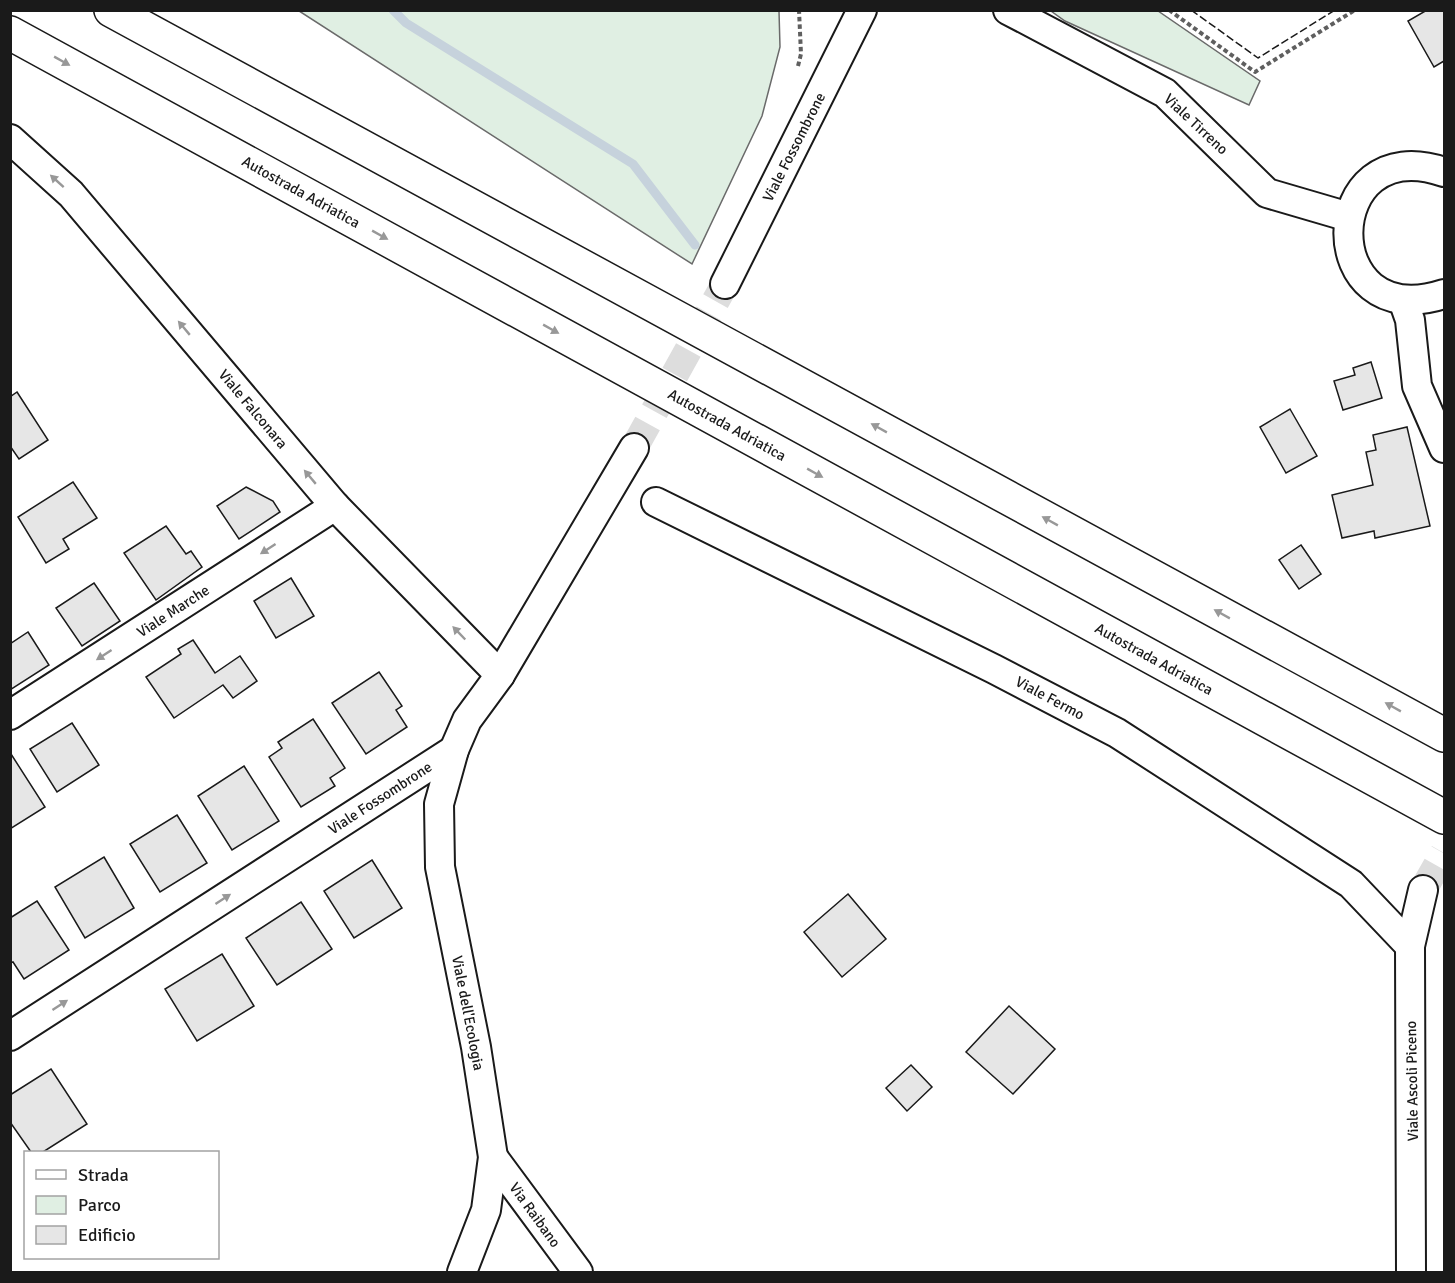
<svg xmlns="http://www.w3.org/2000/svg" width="1455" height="1283" viewBox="0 0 1455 1283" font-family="Signika,sans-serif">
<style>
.green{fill:#e0efe3;stroke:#6a6a6a;stroke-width:1.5}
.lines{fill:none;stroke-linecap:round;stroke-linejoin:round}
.stream{stroke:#c6d2dc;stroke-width:9}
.building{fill:#e6e6e6;stroke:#1a1a1a;stroke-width:1.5}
.minor-tunnel{stroke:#ddd;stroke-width:28;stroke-dasharray:28 14;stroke-linecap:butt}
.minor-casing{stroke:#1a1a1a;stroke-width:32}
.motorway-casing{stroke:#1a1a1a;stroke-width:36}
.path{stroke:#5f5f5f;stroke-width:4;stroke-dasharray:4.5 3;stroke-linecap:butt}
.minor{stroke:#fff;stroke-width:28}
.motorway{stroke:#fff;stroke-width:33}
.fence{stroke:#1a1a1a;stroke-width:1.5;stroke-dasharray:8 3;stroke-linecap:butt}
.oneway{fill:#989898}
.labels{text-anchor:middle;stroke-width:4.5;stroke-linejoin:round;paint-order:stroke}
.street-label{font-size:15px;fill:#1a1a1a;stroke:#fff}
</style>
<rect width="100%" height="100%" fill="#fff"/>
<g class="green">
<polygon points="299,11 779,11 780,47 762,116 692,264"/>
<polygon points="1051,11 1158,11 1260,81 1249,105 1065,21"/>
</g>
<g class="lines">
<polyline class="stream" points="393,10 406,23 633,164 695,245"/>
</g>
<g class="building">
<polygon points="1427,10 1444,10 1444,61 1434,67 1408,21"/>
<polygon points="1371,362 1382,398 1343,410 1334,381 1355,375 1353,368"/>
<polygon points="17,392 48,440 19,459 10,446 10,397"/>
<polygon points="1290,409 1317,456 1286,473 1260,427"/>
<polygon points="1407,427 1430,526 1375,538 1374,531 1342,538 1332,495 1373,485 1366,452 1376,450 1373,435"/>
<polygon points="73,482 97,518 63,539 69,549 46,563 18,517"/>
<polygon points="246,487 273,501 280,512 239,539 217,506"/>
<polygon points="166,526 186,554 191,551 202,567 156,600 124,553"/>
<polygon points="1301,545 1321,574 1299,589 1279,560"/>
<polygon points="291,578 314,616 276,638 254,601"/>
<polygon points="94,583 120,621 82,646 56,608"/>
<polygon points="28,632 49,665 10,690 10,644"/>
<polygon points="193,640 215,673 240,656 257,681 233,698 223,685 174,718 146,677 181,654 178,649"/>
<polygon points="379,672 402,706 396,710 407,727 366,754 332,703"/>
<polygon points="313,719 345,768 330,778 335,786 301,807 269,757 282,748 278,742"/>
<polygon points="72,723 99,765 57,792 30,749"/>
<polygon points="11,754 45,807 10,829 10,754"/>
<polygon points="244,766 279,821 232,850 198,796"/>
<polygon points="177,815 207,863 160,892 130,844"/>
<polygon points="104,857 134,908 85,938 55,887"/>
<polygon points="372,860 402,908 354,938 324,891"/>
<polygon points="848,894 886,939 842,977 804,932"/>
<polygon points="37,901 69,950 24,979 13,962 10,963 10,918"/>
<polygon points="301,902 332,949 277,985 246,938"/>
<polygon points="222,954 254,1006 197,1041 165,989"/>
<polygon points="1009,1006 1055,1049 1013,1094 966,1052"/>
<polygon points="911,1065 932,1087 907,1111 886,1088"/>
<polygon points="51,1069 87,1124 43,1152 31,1152 10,1122 10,1095"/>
</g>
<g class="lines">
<g class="minor-tunnel">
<polyline points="634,448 725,284"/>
<polyline points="1423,890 1444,853"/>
</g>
<g class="minor-casing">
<g id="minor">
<polyline points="1008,10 1165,93 1267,193 1349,217"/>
<polyline points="10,139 71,194 335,506 500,675"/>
<path d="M1444,172C1318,129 1315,336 1444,294"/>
<polyline points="725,284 862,10"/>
<polyline points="1403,300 1410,320 1417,386 1444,448"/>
<polyline points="656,502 994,669 1117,733 1351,884 1410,946"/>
<polyline points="10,715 335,506"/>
<polyline points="10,1036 454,750"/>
<polyline points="493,1157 578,1272"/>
<polyline points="462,1272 486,1210 493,1157 476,1047 440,867 439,804 454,750 467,720 500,675 634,448"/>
<polyline points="1411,1272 1410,946 1423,890"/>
</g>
</g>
<g class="motorway-casing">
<g id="motorway">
<polyline points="111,10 1444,735"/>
<polyline points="10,33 1444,817"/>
</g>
</g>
<g class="path">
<polyline points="1169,10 1255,72 1355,10"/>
<polyline points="798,66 801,54 799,10"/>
</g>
<use href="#minor" class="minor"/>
<use href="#motorway" class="motorway"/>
<polyline class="fence" points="1191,10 1258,58 1335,10"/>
</g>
<defs><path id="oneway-solid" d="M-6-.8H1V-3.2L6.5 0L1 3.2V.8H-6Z" transform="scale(1.5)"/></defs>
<g class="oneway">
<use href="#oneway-solid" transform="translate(62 61) rotate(29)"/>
<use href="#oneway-solid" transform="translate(57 181) rotate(-138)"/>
<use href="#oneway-solid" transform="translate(380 235) rotate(29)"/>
<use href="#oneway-solid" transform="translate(184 328) rotate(-130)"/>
<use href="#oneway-solid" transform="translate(551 329) rotate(29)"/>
<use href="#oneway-solid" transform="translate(879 428) rotate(-151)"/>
<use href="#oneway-solid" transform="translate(815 473) rotate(29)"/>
<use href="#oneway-solid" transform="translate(310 477) rotate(-130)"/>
<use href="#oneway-solid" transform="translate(1050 521) rotate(-151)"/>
<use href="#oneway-solid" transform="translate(268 549) rotate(147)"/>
<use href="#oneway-solid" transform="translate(1222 614) rotate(-151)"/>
<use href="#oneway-solid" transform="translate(459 633) rotate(-134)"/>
<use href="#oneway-solid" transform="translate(104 655) rotate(147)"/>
<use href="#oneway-solid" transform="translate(1393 707) rotate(-151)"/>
<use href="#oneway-solid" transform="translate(223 899) rotate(-33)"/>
<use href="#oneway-solid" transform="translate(60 1005) rotate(-33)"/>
</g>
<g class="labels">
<g class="street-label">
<text transform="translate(1196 124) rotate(43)" y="5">Viale Tirreno</text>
<text transform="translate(794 147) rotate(-63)" y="5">Viale Fossombrone</text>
<text transform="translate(301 192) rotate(29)" y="5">Autostrada Adriatica</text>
<text transform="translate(253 409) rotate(50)" y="5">Viale Falconara</text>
<text transform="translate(727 425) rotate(29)" y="5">Autostrada Adriatica</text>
<text transform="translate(173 611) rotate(-33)" y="5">Viale Marche</text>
<text transform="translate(1154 659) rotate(29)" y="5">Autostrada Adriatica</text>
<text transform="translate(1050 698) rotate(28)" y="5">Viale Fermo</text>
<text transform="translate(380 798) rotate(-33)" y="5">Viale Fossombrone</text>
<text transform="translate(468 1013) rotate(79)" y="5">Viale dell'Ecologia</text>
<text transform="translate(1412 1081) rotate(-91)" y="5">Viale Ascoli Piceno</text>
<text transform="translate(535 1215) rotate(54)" y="5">Via Raibano</text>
</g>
</g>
<rect width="1455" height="1283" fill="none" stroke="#1a1a1a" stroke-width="24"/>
<rect x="24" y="1151" width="195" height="108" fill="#ffffff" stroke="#a3a3a3" stroke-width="1.5"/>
<rect x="36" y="1170" width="30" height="9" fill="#ffffff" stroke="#a3a3a3" stroke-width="1.5"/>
<text x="78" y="1181" font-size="18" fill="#1a1a1a">Strada</text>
<rect x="36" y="1196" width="30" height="18" fill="#e0efe3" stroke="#a3a3a3" stroke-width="1.5"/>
<text x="78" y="1211" font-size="18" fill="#1a1a1a">Parco</text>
<rect x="36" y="1226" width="30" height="18" fill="#e6e6e6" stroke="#a3a3a3" stroke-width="1.5"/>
<text x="78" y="1241" font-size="18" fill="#1a1a1a">Edificio</text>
</svg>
